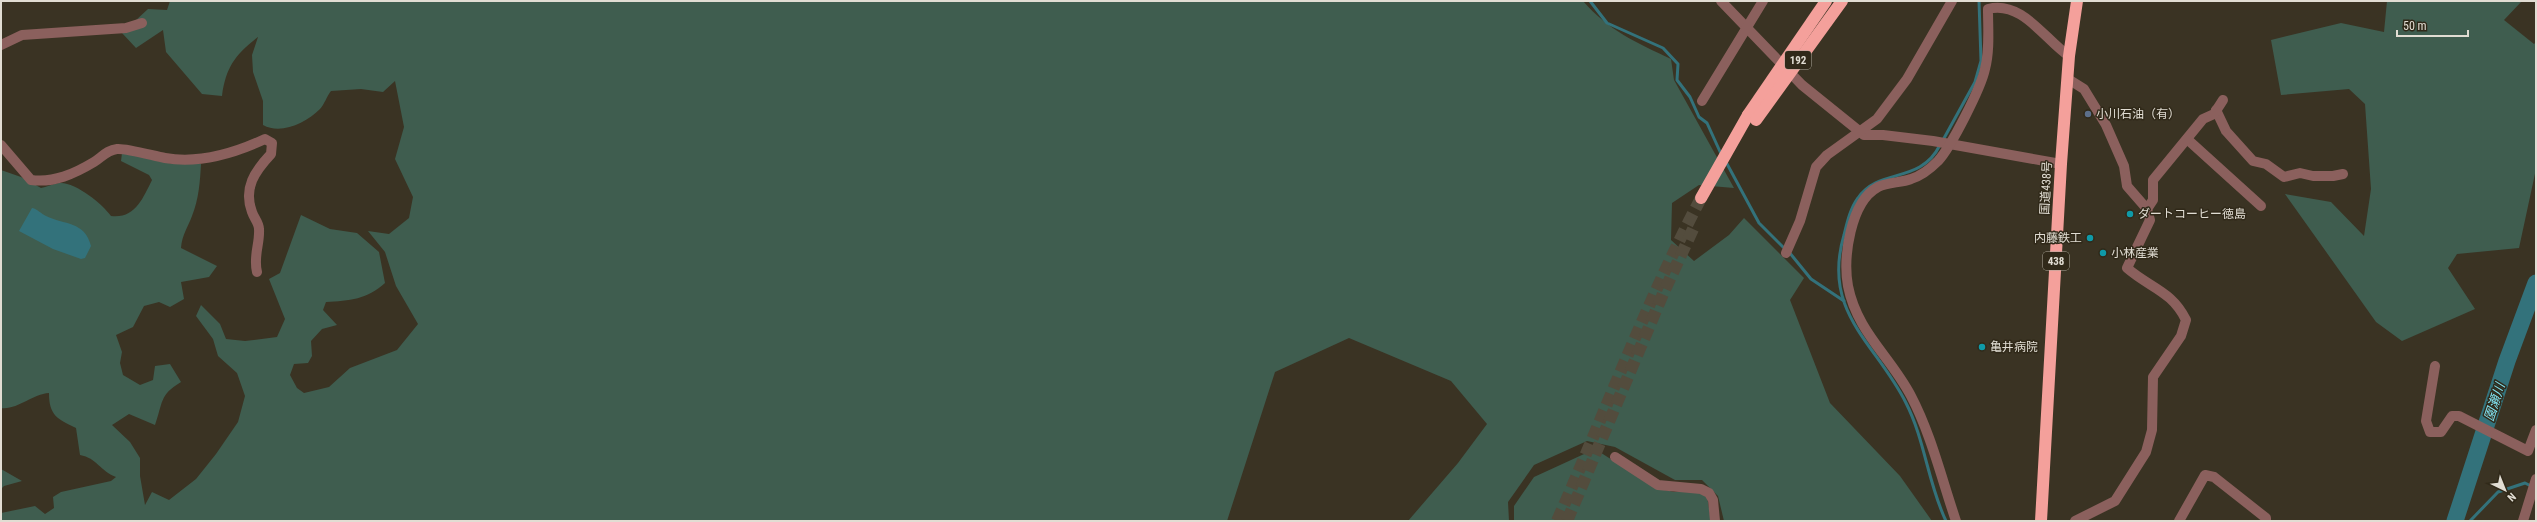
<svg xmlns="http://www.w3.org/2000/svg" width="2537" height="522" viewBox="0 0 2537 522" font-family="'Roboto Condensed','Noto Sans JP',sans-serif">
<style>
.green{fill:#3f5d4f}
.water{fill:#33727b}
.lines{fill:none;stroke-linecap:round;stroke-linejoin:round}
.stream{stroke:#33727b;stroke-width:3}
.river{stroke:#33727b;stroke-width:17}
.highway-tunnel{stroke:#534c3d;stroke-width:12;stroke-dasharray:12 6;stroke-linecap:butt}
.minor{stroke:#8b605d;stroke-width:10}
.highway{stroke:#f4a09b;stroke-width:12}
.highway-bridge{stroke:#f4a09b;stroke-width:12}
.service-dot{fill:#5c6f8a;stroke:#302919;stroke-width:1.5}
.culture-dot{fill:#0f9aa8;stroke:#302919;stroke-width:1.5}
.labels{text-anchor:middle;stroke-width:3;stroke-linejoin:round;paint-order:stroke}
.shield{fill:#302919;stroke:#aca79b;stroke-width:1}
.shield-label{font-size:11px;font-weight:bold;fill:#e1ddd3}
.poi-label{font-size:12px;fill:#e1ddd3;stroke:#302919;text-anchor:start}
.street-label{font-size:12px;fill:#e1ddd3;stroke:#302919}
.water-label{font-size:13px;font-style:italic;fill:#81e5f4;stroke:#302919}
</style>
<rect width="100%" height="100%" fill="#3a3323"/>
<g class="green">
<path d="M170,1H1583C1608,30 1637,43 1671,59L1674,80L1734,188L1699,185L1672,203L1671,240L1694,261L1729,235L1744,218L1804,278L1790,300L1830,403L1900,476L1932,521H1724L1718,496L1702,480H1675L1615,447L1587,441L1534,465L1508,502L1509,521H1408L1458,463L1487,424L1451,381L1349,338L1275,372L1227,521H1V513L35,506L45,514L54,508L53,497L61,492L111,481L116,477C100,471 97,458 80,455L76,428C57,419 49,415 49,393C32,394 18,410 1,408V170L21,177L41,188C46,187 53,184 59,183C74,181 103,204 111,216C135,219 143,198 152,180L149,175L121,161L122,153L173,164H201C200,181 199,199 192,216C188,227 182,235 181,248L217,266L209,277L181,282L184,299L170,307L159,302L144,306L133,327L116,335L122,352L120,363L123,375L140,385L153,380L155,366L170,364L181,382C159,395 163,403 155,425L129,414L112,425L130,442L140,458V476L145,505L152,492L169,500L196,479L216,454L238,422L245,396L237,373L218,356L213,339L196,316L201,305L220,324L226,339L245,341L277,337L285,319L269,279L280,273L301,215L330,229L357,233L379,252L385,283C368,299 349,301 326,302L323,310L337,325L322,329L311,341L312,356L308,363L294,364L290,375L297,388L304,393L329,387L350,368L397,350L418,324L396,286L385,252L368,231L389,234L409,218L413,197L395,159L404,127L395,81L383,92L361,89L331,91C327,96 324,105 320,109C306,123 281,135 263,125V101L253,72L252,55L258,37C235,55 226,67 222,96L202,94L166,52L163,30L136,48L122,33L148,9L167,10Z"/>
<polygon points="2387,1 2522,1 2504,20 2534,44 2536,42 2536,169 2519,248 2457,254 2448,268 2475,309 2402,341 2376,322 2285,194 2331,202 2364,236 2371,189 2365,104 2349,89 2281,95 2271,40 2341,23 2384,32"/>
<polygon points="1595,449 1656,488 1674,492 1699,491 1707,496 1711,521 1514,521 1514,506 1534,477"/>
<polygon points="1,469 22,481 4,486 1,489"/>
</g>
<path class="water" d="M32,208C38,209 41,214 46,216C64,225 85,221 91,246L85,258L81,259L53,249L19,231Z"/>
<g class="lines">
<g class="stream">
<polyline points="1590,1 1607,23 1663,48 1678,64 1677,80 1690,97 1699,117 1707,123 1722,156"/>
<polyline points="1943,140 1975,82 1981,61 1979,1"/>
<path d="M1940,145C1920,185 1879,167 1858,198C1850,209 1847,223 1844,235C1821,313 1877,344 1906,403C1925,440 1928,484 1946,521"/>
<polyline points="1726,162 1759,223 1783,247"/>
<polyline points="1789,252 1811,279 1844,301"/>
<polyline points="2470,521 2498,492 2525,483 2531,486"/>
</g>
<polyline class="river" points="2455,521 2507,361 2536,283"/>
<g class="highway-tunnel">
<path d="M1557,521C1605,413 1646,302 1701,198"/>
<polyline points="1567,521 1663,294 1694,227"/>
</g>
<g class="minor">
<polyline points="1721,1 1802,85 1864,135 1883,135 1933,141 2061,164"/>
<polyline points="1,45 22,35 126,28 142,23"/>
<path d="M2068,79L2084,89L2106,125L2124,166L2127,186L2147,209L2150,220L2127,268C2150,288 2172,291 2186,320L2181,336L2153,377L2152,430L2146,452L2115,501L2075,521"/>
<polyline points="1702,101 1763,1"/>
<polyline points="2216,110 2226,131 2253,161 2266,164 2284,177 2300,173 2313,176 2333,176 2343,174"/>
<polyline points="2187,139 2261,206"/>
<path d="M1,145L31,180C54,183 74,174 94,162C102,157 107,150 117,149C126,148 154,156 165,158C199,164 235,153 265,139L272,143L271,154C255,171 243,188 252,212C254,218 259,223 259,229C260,244 253,256 257,272"/>
<polyline points="2147,209 2153,200 2153,180 2203,119 2214,114 2223,100"/>
<polyline points="1786,253 1800,221 1816,167 1827,155 1877,119 1907,79 1952,1"/>
<polyline points="2435,366 2426,421 2430,432 2441,432 2452,416 2459,416 2528,451 2536,430"/>
<polyline points="1615,457 1658,485 1701,489 1709,493 1713,500 1715,521"/>
<path d="M1956,521C1942,480 1931,434 1911,396C1890,356 1857,332 1848,286C1843,258 1850,202 1878,187C1888,182 1901,183 1911,179C1921,176 1931,168 1938,161C1951,147 1981,88 1985,69C1990,50 1988,29 1988,9C2022,0 2045,40 2069,56"/>
<polyline points="2179,521 2205,475 2214,477 2266,518 2266,521"/>
<polyline points="2523,521 2536,479"/>
</g>
<g class="highway">
<polyline points="1701,198 1748,115"/>
<polyline points="2041,521 2061,164 2069,56 2077,1"/>
</g>
<g class="highway-bridge">
<polyline points="1748,115 1826,1"/>
<polyline points="1756,120 1842,1"/>
</g>
</g>
<circle class="service-dot" cx="2088" cy="114" r="4"/>
<g class="culture-dot">
<circle cx="2130" cy="214" r="4"/>
<circle cx="2090" cy="238" r="4"/>
<circle cx="2103" cy="253" r="4"/>
<circle cx="1982" cy="347" r="4"/>
</g>
<g class="labels">
<g class="shield">
<rect x="1785" y="51" width="26" height="18" rx="3"/>
<rect x="2043" y="252" width="26" height="18" rx="3"/>
</g>
<g class="shield-label">
<text x="1798" y="64">192</text>
<text x="2056" y="265">438</text>
</g>
<g class="poi-label">
<text x="2096" y="118">小川石油（有）</text>
<text x="2138" y="218">ダートコーヒー徳島</text>
<text x="2082" y="242" text-anchor="end">内藤鉄工</text>
<text x="2111" y="257">小林産業</text>
<text x="1990" y="351">亀井病院</text>
</g>
<g class="street-label">
<text transform="translate(2046 188) rotate(-87)" y="4">国道438号</text>
</g>
<g class="water-label">
<text transform="translate(2494 402) rotate(-72)" y="5">園瀬川</text>
</g>
</g>
<rect width="2537" height="522" fill="none" stroke="#e1ddd3" stroke-width="4"/>
<g transform="translate(2505 490) rotate(137)" stroke="#302919" stroke-width="3" paint-order="stroke">
<path d="M0-3L7 15L0 10L-7 15Z" fill="#e1ddd3"/>
<text y="-6" font-size="11" font-weight="bold" text-anchor="middle" fill="#e1ddd3">N</text>
</g>
<path d="M2397 30v6h71v-6" fill="none" stroke="#e1ddd3" stroke-width="2"/>
<text x="2403" y="30" font-size="12" fill="#e1ddd3" stroke="#302919" stroke-width="3" paint-order="stroke">50 m</text>
</svg>
